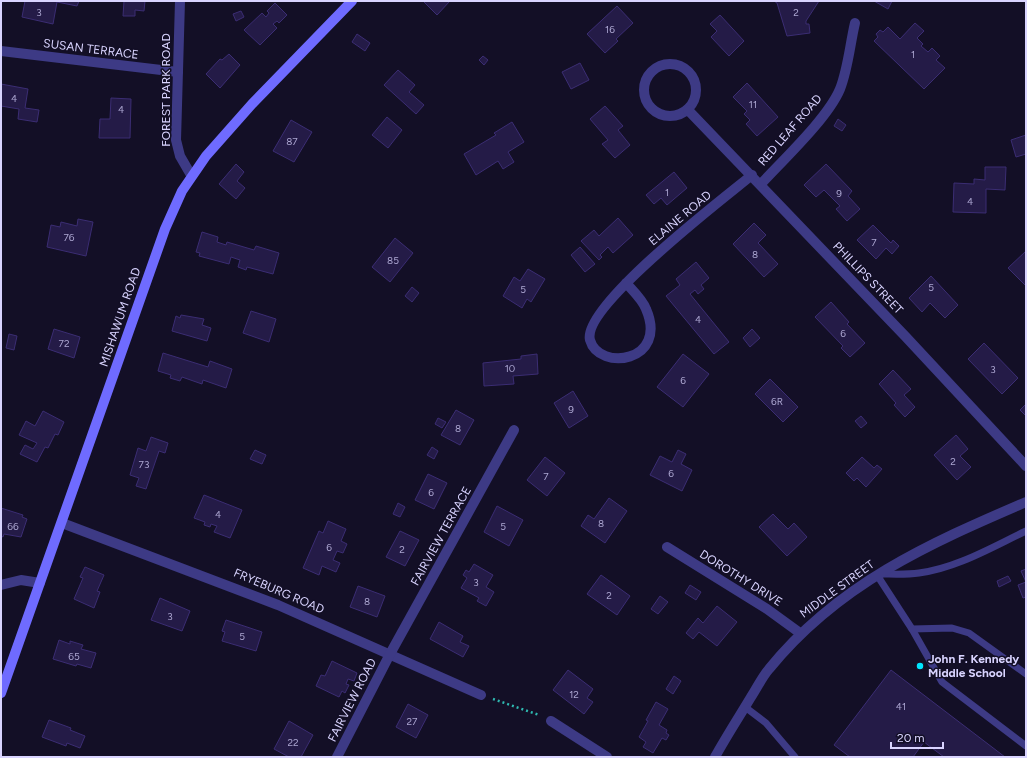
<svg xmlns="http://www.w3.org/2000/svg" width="1027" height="758" viewBox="0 0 1027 758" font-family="Figtree,sans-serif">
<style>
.building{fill:#241b47;stroke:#3b2d73}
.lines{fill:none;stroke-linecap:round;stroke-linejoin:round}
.path{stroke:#2fb8b0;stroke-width:2.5;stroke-dasharray:2 3;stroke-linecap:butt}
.service{stroke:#3d3a85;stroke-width:7}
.minor{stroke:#3d3a85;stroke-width:10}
.tertiary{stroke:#3d3a85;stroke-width:10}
.secondary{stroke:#6f6bff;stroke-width:10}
.poi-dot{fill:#00e5ff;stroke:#130f26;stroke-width:1.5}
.labels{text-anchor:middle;stroke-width:3;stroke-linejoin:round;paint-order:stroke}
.number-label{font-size:10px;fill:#aca6d1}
.street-label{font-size:12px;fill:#d9d4ff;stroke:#130f26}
.poi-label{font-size:12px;font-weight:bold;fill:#d9d4ff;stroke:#130f26;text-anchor:start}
</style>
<rect width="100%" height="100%" fill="#130f26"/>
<g class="building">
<polygon points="25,1 79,1 77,6 57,2 53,24 22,17"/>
<polygon points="124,1 145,1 144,11 135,10 135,16 123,16"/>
<polygon points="423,1 450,1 437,15"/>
<polygon points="774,1 819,1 806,21 806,24 809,24 810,33 787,36 777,3"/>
<polygon points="874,1 892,1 888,9"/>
<polygon points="275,3 287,15 279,23 277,21 273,24 277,28 260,45 244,30 262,13 266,17 269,13 267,11"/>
<polygon points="617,6 633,23 616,39 618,41 605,53 587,34"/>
<polygon points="241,11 244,17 236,21 233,14"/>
<polygon points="720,15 744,41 729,56 711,37 717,31 710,24"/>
<polygon points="915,23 924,31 917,38 923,44 921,46 928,52 932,48 940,56 936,60 945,68 924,89 874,41 878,37 876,34 880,30 883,32 888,27 900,39"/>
<polygon points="357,34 370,43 365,51 352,42"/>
<polygon points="229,54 240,65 220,88 206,74 220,59 222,60"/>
<polygon points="483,56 488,60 484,65 479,60"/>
<polygon points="580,63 589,80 571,89 562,72"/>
<polygon points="398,70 415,85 409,92 424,105 416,114 384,85"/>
<polygon points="747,83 778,117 757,136 746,124 750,120 744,114 747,111 733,97"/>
<polygon points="1,84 28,89 25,108 39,110 37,122 18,119 19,109 1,106"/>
<polygon points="111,98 131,99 130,138 99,138 100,119 110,119"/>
<polygon points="605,106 623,126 618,130 630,145 615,158 602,144 608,140 590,119"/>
<polygon points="387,117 402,130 388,148 372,135"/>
<polygon points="838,119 846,125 842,131 834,126"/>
<polygon points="291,120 312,132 294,162 273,151"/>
<polygon points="512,122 524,142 508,152 514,162 503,169 498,161 476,175 464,154 496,135 494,133"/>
<polygon points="1026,135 1026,154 1016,157 1011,140"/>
<polygon points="236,164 244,172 237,181 245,188 236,199 219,184"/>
<polygon points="826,164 852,191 848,196 860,209 847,221 836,209 840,206 824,190 816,197 804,185"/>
<polygon points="985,167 1006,167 1005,190 986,189 986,213 953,212 954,183 974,184 974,179 985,180"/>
<polygon points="674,172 687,188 667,205 661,198 654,204 646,195"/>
<polygon points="618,218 633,235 613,253 608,247 600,255 602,257 599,260 581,241 594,230 599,236"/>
<polygon points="78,219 93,222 86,256 47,247 51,225 60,227 61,222 77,226"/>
<polygon points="754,223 766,235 758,243 778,264 764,277 733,244"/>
<polygon points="873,225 891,243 893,240 899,246 892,254 886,248 876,259 857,240"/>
<polygon points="202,232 218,237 217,242 226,245 227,242 254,250 256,246 279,253 273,274 247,267 246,270 238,267 240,260 231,257 229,264 199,256 200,253 196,252"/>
<polygon points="395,238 413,253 390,282 372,267"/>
<polygon points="580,247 595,264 585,272 571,255"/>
<polygon points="1026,251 1026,286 1008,268"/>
<polygon points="696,262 709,278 701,285 704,289 698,294 695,290 690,294 729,342 714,354 666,296 680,285 676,279"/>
<polygon points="528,269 545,279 531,302 527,299 522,308 503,296 514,277 520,281"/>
<polygon points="931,276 958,305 945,318 930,303 922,312 909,298"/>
<polygon points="412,287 419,293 412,302 405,296"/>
<polygon points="831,302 849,322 847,324 865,343 850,357 841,348 843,346 815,317"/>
<polygon points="251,311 276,319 269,342 243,333"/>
<polygon points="181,315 204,319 202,325 211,328 207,341 172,331 176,316 180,318"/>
<polygon points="54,329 80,337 74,358 48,349"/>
<polygon points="752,329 760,338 750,347 743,338"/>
<polygon points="9,334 17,336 14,350 6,348"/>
<polygon points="984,343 1018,378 1002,394 968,359"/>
<polygon points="163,353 208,367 210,361 232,369 226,388 203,380 202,384 182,377 180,381 170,378 171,375 158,371"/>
<polygon points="537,354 538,374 513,376 514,384 484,386 483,363 521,359 521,356"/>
<polygon points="683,354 709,374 683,407 657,387"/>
<polygon points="893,370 911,389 904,395 915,407 905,417 894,405 896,403 879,384"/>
<polygon points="770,379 798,407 783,422 755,394"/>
<polygon points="573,391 588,416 569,428 554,403"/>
<polygon points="1026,404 1026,416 1020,410"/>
<polygon points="456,410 474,420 460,445 441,435"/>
<polygon points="43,411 64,422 58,435 55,434 48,448 45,447 37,462 20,454 25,445 33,449 37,443 19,435 26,421 35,426"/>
<polygon points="861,416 867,423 861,428 855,421"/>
<polygon points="438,418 446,422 442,428 435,424"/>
<polygon points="956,435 968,449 960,456 971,467 957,480 934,455"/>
<polygon points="151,437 168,443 165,453 159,451 146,489 136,486 139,478 130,475 138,448 146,451"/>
<polygon points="432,447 438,451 434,459 427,455"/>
<polygon points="255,450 266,455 262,464 250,459"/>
<polygon points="678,450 686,454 681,464 692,470 682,491 650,475 660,456 672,462"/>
<polygon points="545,457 565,473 547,496 527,480"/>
<polygon points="862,457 874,468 877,465 882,469 866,487 857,478 854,481 846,473"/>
<polygon points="428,474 447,483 434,509 415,500"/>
<polygon points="204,495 242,510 230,538 214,532 217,526 211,524 210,527 204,525 205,522 194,518"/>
<polygon points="609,498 627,511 605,543 581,526 588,515 594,519"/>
<polygon points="398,503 405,507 400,517 393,514"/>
<polygon points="497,506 523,520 509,546 484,532"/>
<polygon points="1,508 23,515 22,517 27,519 21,537 4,534 3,537 1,536"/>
<polygon points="773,514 788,529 794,523 807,537 787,556 759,527"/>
<polygon points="328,521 346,529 341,541 347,544 343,553 337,551 333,560 340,563 336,572 322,566 319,575 303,568 319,531 323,533"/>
<polygon points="400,531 419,540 405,566 386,557"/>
<polygon points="474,564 493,575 486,587 494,592 486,606 477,601 479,598 461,588 467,578 463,575 466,570 469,572"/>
<polygon points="85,567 104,575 97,591 100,592 94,608 74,599 83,578 80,577"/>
<polygon points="1026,569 1026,597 1023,598 1018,585 1026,582 1021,571"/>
<polygon points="601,575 630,596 617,615 587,594"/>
<polygon points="1008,576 1011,581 999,587 997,581"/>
<polygon points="690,585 701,592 696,600 685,593"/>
<polygon points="358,586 385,596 377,617 350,607"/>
<polygon points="660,596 668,602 658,614 651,609"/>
<polygon points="160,598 190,611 182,631 151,620"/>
<polygon points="717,606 737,622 717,646 699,632 693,639 686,633 698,618 703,623"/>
<polygon points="226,620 262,632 256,651 222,641 225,632 222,631"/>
<polygon points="439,622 463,636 460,642 469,646 463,657 430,639"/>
<polygon points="59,640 70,644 70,641 83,645 81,649 96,653 91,668 77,664 76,666 53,659"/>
<polygon points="332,661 357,673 354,681 348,679 346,684 349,685 345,693 342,691 339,697 316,686 321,675 325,676"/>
<polygon points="568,670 593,689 587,698 593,702 584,714 553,690"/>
<polygon points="891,670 1005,757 944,757 924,742 913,757 850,757 834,745"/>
<polygon points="674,676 681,681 673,694 666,689"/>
<polygon points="656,702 668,709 659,725 667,730 666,733 669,735 666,740 662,738 653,753 643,747 646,742 639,737 648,721 646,720"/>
<polygon points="408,704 428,715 416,738 396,727"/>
<polygon points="49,720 71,728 70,730 85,736 80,748 67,743 66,746 42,737"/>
<polygon points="289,721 313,735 301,757 289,757 274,749"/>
</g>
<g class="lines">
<polyline class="path" points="493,699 539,715"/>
<g class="service">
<path d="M879,574C892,574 906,575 919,573C957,568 992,547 1026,531"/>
<polyline points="877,575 912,629 952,628 969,633 1026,674"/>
<polyline points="912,629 942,682 1026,746"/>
<polyline points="745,707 766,723 795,757"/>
</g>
<g class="minor">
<polyline points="1,51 178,72"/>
<circle cx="670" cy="90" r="26"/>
<polyline points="688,110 905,336 1026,466"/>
<path d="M761,184C783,160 828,118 840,89C848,69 850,44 855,23"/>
<path d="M626,283C633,291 642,299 646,309C669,362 599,372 590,340C581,307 724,198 752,175"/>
<polyline points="62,523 278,605 481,695"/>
<polyline points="667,547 767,609 800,633"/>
<polyline points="1,585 21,580 40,583"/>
<polyline points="551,721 607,757"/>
<polyline points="337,757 390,654 514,430"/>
<path d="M715,757C726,737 739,717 751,697C757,688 762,677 769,669C838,584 928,544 1026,502"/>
</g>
<polyline class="tertiary" points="180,1 176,140 180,156 191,175"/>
<polyline class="secondary" points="1,693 165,229 182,191 206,156 252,104 352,1"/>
</g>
<circle class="poi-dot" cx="920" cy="666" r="4"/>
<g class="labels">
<g class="number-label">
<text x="39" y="16">3</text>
<text x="796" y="16">2</text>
<text x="610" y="33">16</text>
<text x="913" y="58">1</text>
<text x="14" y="102">4</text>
<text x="753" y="108">11</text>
<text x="121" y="113">4</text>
<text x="292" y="145">87</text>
<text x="667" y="196">1</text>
<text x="839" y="197">9</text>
<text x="970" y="205">4</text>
<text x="69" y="241">76</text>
<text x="874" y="246">7</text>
<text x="755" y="258">8</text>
<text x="393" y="264">85</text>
<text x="931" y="291">5</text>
<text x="523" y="293">5</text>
<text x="698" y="323">4</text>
<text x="843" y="337">6</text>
<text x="64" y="347">72</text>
<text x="510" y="372">10</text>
<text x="993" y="373">3</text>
<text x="683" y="384">6</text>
<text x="777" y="405">6R</text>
<text x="571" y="413">9</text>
<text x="458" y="432">8</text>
<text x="953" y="465">2</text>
<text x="144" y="468">73</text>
<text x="671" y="477">6</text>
<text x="546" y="480">7</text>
<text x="431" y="496">6</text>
<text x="218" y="518">4</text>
<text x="601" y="527">8</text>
<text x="13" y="530">66</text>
<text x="503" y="530">5</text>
<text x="329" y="551">6</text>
<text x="402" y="553">2</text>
<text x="476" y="586">3</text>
<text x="609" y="599">2</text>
<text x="367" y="605">8</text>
<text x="170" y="620">3</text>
<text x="242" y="640">5</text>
<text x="74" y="660">65</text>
<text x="574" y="698">12</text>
<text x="901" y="710">41</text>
<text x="412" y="725">27</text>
<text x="293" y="746">22</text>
</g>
<g class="street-label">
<text transform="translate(91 49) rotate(7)" y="4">SUSAN TERRACE</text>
<text transform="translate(166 90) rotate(-90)" y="4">FOREST PARK ROAD</text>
<text transform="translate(790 130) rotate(-49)" y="4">RED LEAF ROAD</text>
<text transform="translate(680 218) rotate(-40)" y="4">ELAINE ROAD</text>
<text transform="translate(868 278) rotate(46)" y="4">PHILLIPS STREET</text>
<text transform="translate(120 317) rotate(-71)" y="4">MISHAWUM ROAD</text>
<text transform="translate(441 536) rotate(-61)" y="4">FAIRVIEW TERRACE</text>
<text transform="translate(741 578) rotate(32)" y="4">DOROTHY DRIVE</text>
<text transform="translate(837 589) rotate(-36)" y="4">MIDDLE STREET</text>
<text transform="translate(279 591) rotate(23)" y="4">FRYEBURG ROAD</text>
<text transform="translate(352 700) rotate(-63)" y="4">FAIRVIEW ROAD</text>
</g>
<g class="poi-label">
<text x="928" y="663">John F. Kennedy<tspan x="928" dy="14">Middle School</tspan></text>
</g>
</g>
<rect width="1027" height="758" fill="none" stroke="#d9d4ff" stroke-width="4"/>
<path d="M891 742v6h52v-6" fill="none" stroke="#d9d4ff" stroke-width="2"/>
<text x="897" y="742" font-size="12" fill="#d9d4ff" stroke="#130f26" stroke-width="3" paint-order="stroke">20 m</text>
</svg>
